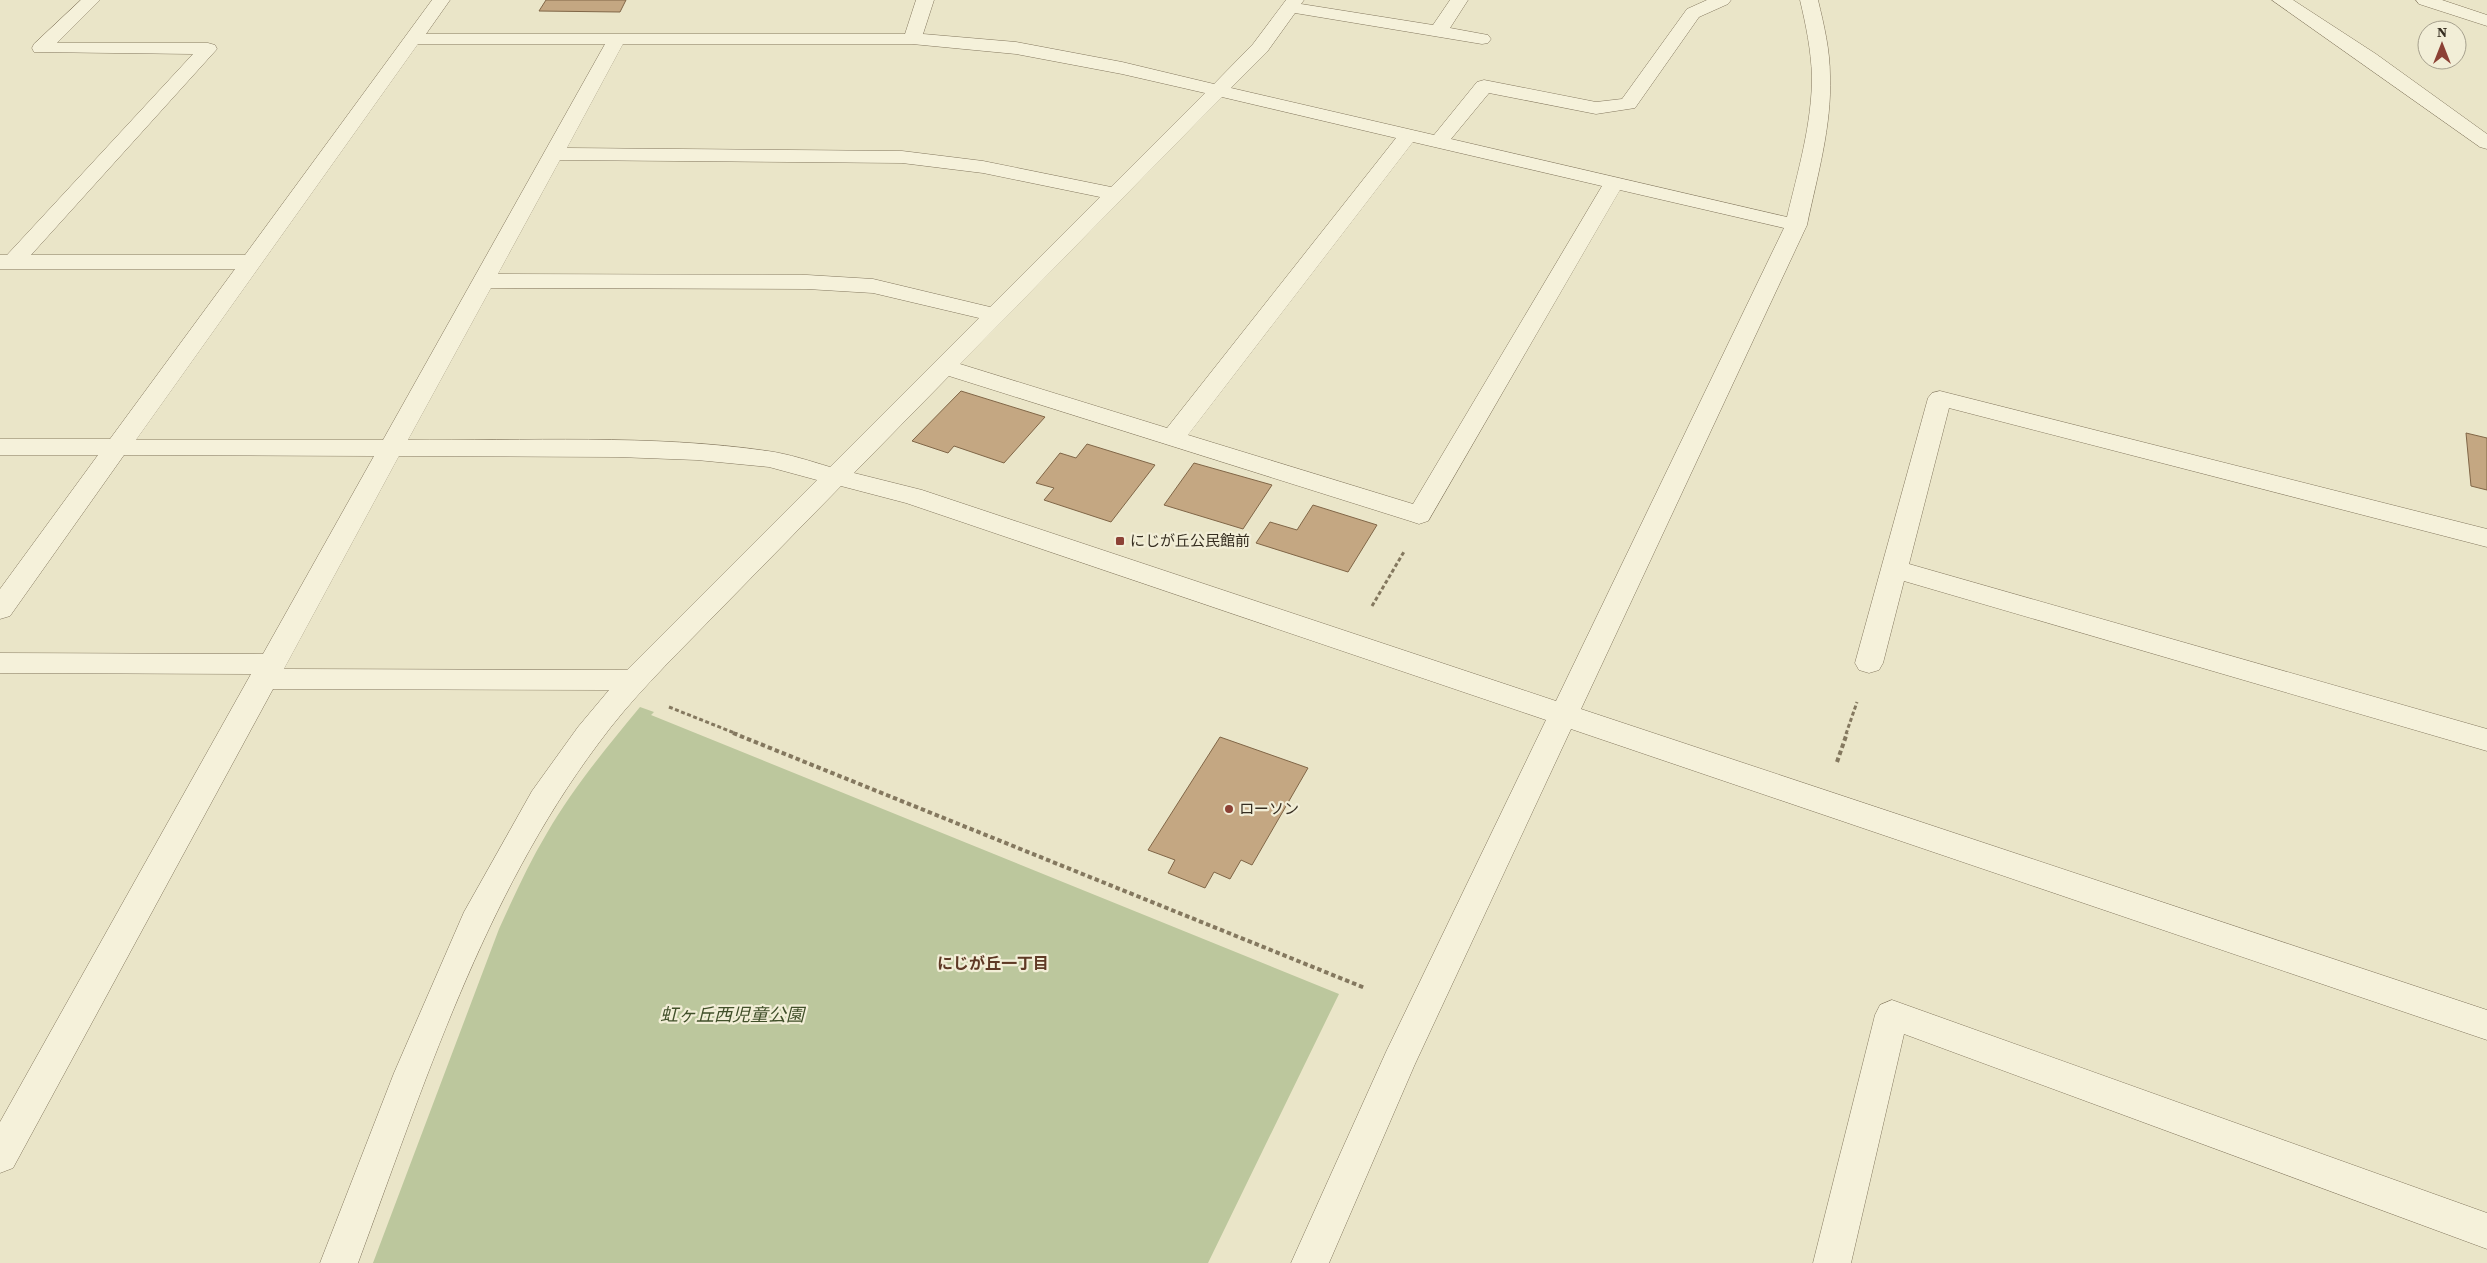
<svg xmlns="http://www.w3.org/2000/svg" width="2487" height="1263" viewBox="0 0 2487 1263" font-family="'Source Serif 4','Noto Sans JP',serif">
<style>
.green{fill:#bcc79d}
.building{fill:#c4a782;stroke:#806647}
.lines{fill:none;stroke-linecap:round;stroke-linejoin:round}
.minor-casing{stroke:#84785f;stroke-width:1}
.path-far1{stroke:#84785f;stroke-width:3;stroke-dasharray:4 2.5;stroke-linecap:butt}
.path{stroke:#84785f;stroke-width:4;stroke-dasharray:4.5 3;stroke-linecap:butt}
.minor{fill:#f5f1da;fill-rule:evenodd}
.poi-dot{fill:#8c4135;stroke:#f2eed7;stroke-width:2}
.labels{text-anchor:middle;stroke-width:4.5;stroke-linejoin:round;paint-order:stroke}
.poi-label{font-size:15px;fill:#362e21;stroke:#f2eed7;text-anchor:start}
.neighbourhood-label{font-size:16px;font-weight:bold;fill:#5e3925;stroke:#f2eed7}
.near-park-label{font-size:18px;font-style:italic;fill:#41502a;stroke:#f2eed7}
</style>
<rect width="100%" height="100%" fill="#eae5c8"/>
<path class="green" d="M640,707L654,712L651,715L1339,994L1208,1263H373L499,929C514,896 529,863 547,833C573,788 607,747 640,707Z"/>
<g class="building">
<polygon points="546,0 626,0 620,12 539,11"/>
<polygon points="961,391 1045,417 1004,463 954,446 948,453 912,441"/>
<polygon points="2466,433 2487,438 2487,490 2471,486"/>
<polygon points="1087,444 1155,465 1111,522 1044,500 1054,488 1036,483 1060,453 1076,458"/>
<polygon points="1194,463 1272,485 1243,529 1164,505"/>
<polygon points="1313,505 1377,525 1348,572 1256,543 1270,522 1297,530"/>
<polygon points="1220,737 1308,768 1252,865 1241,860 1230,879 1214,872 1205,888 1168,873 1175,860 1148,850"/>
</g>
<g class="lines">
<g class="minor-casing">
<g id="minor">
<path d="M81,0H100L57,43H208L215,45L217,49L31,255H245L432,0H450L426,34H905L916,0H934L923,34L1016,42L1122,62L1214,84L1253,44L1286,0H1304L1301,4L1433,25L1450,0H1468L1450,28L1488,35L1491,39L1488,43L1482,44L1295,13L1267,52L1231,88L1434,135L1477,82L1484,80L1596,102L1622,99L1687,9L1707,0H1731L1728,4L1699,17L1635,108L1596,114L1489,93L1451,139L1787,217C1798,171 1812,124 1812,76C1811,50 1806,25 1800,0H1818C1824,25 1830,50 1830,76C1832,126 1817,177 1807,225L1581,709L2487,1010V1040L1571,729L1415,1064L1329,1263H1291L1386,1052L1546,720L906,503L841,486C797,531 752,577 707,623C669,662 630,700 598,744C483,898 424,1085 358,1263H320L394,1073L464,912L532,791L578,727L609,690L273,689L13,1168L0,1173V1122L251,674L0,673V653L263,654L374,456L124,455L10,616L0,619V589L98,455H0V439H110L235,269H0V255H7L193,54L34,52L32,48L34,44ZM418,44H605L383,440H136ZM623,44H912L1016,54L1122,74L1205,93L1111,187L983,161L902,151L567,148ZM1222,97L1396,138L1167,428L960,364ZM1413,142L1602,186L1413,504L1188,435ZM560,160L902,163L983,173L1100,197L990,307L873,279L807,275L498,274ZM1620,190L1784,228L1556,701L922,490L854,473L949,376L1410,521L1419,524L1428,521ZM491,288L807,289L873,293L979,318L830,467C810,461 789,454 768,451C653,434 524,441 408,440ZM399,456L618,457L697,460L769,467L817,480L627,670L284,669Z"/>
<polygon points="2272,0 2293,0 2376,54 2487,134 2487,149 2480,147"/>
<polygon points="2416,0 2442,0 2487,15 2487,26 2419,4"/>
<polygon points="1940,391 2487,529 2487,547 1949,408 1909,564 2487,729 2487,751 1904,581 1883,663 1879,670 1869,673 1859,670 1855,663 1928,398 1932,393"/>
<polygon points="1892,1000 2487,1213 2487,1249 1904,1034 1851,1263 1813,1263 1875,1015 1880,1005"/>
</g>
</g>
<g class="path-far1">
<polyline points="1372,606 1405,550"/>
<polyline points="669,707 737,734"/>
<polyline points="1846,734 1857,702"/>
</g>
<g class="path">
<polyline points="733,733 1365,988"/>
<polyline points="1837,762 1847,733"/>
</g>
<use href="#minor" class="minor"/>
</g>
<g class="poi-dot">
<rect x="1115" y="536" width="10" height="10" rx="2.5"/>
<circle cx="1229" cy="809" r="5"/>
</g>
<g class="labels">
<g class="poi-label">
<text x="1130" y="546">にじが丘公民館前</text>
<text x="1239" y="814">ローソン</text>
</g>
<g class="neighbourhood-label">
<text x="993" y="969">にじが丘一丁目</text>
</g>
<g class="near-park-label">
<text x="732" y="1021">虹ヶ丘西児童公園</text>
</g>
</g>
<g transform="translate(2442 45)"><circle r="24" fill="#f2eed7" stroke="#a7a18e"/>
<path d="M0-4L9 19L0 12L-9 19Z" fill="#8c4135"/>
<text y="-8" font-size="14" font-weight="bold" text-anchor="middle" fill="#362e21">N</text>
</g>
</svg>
